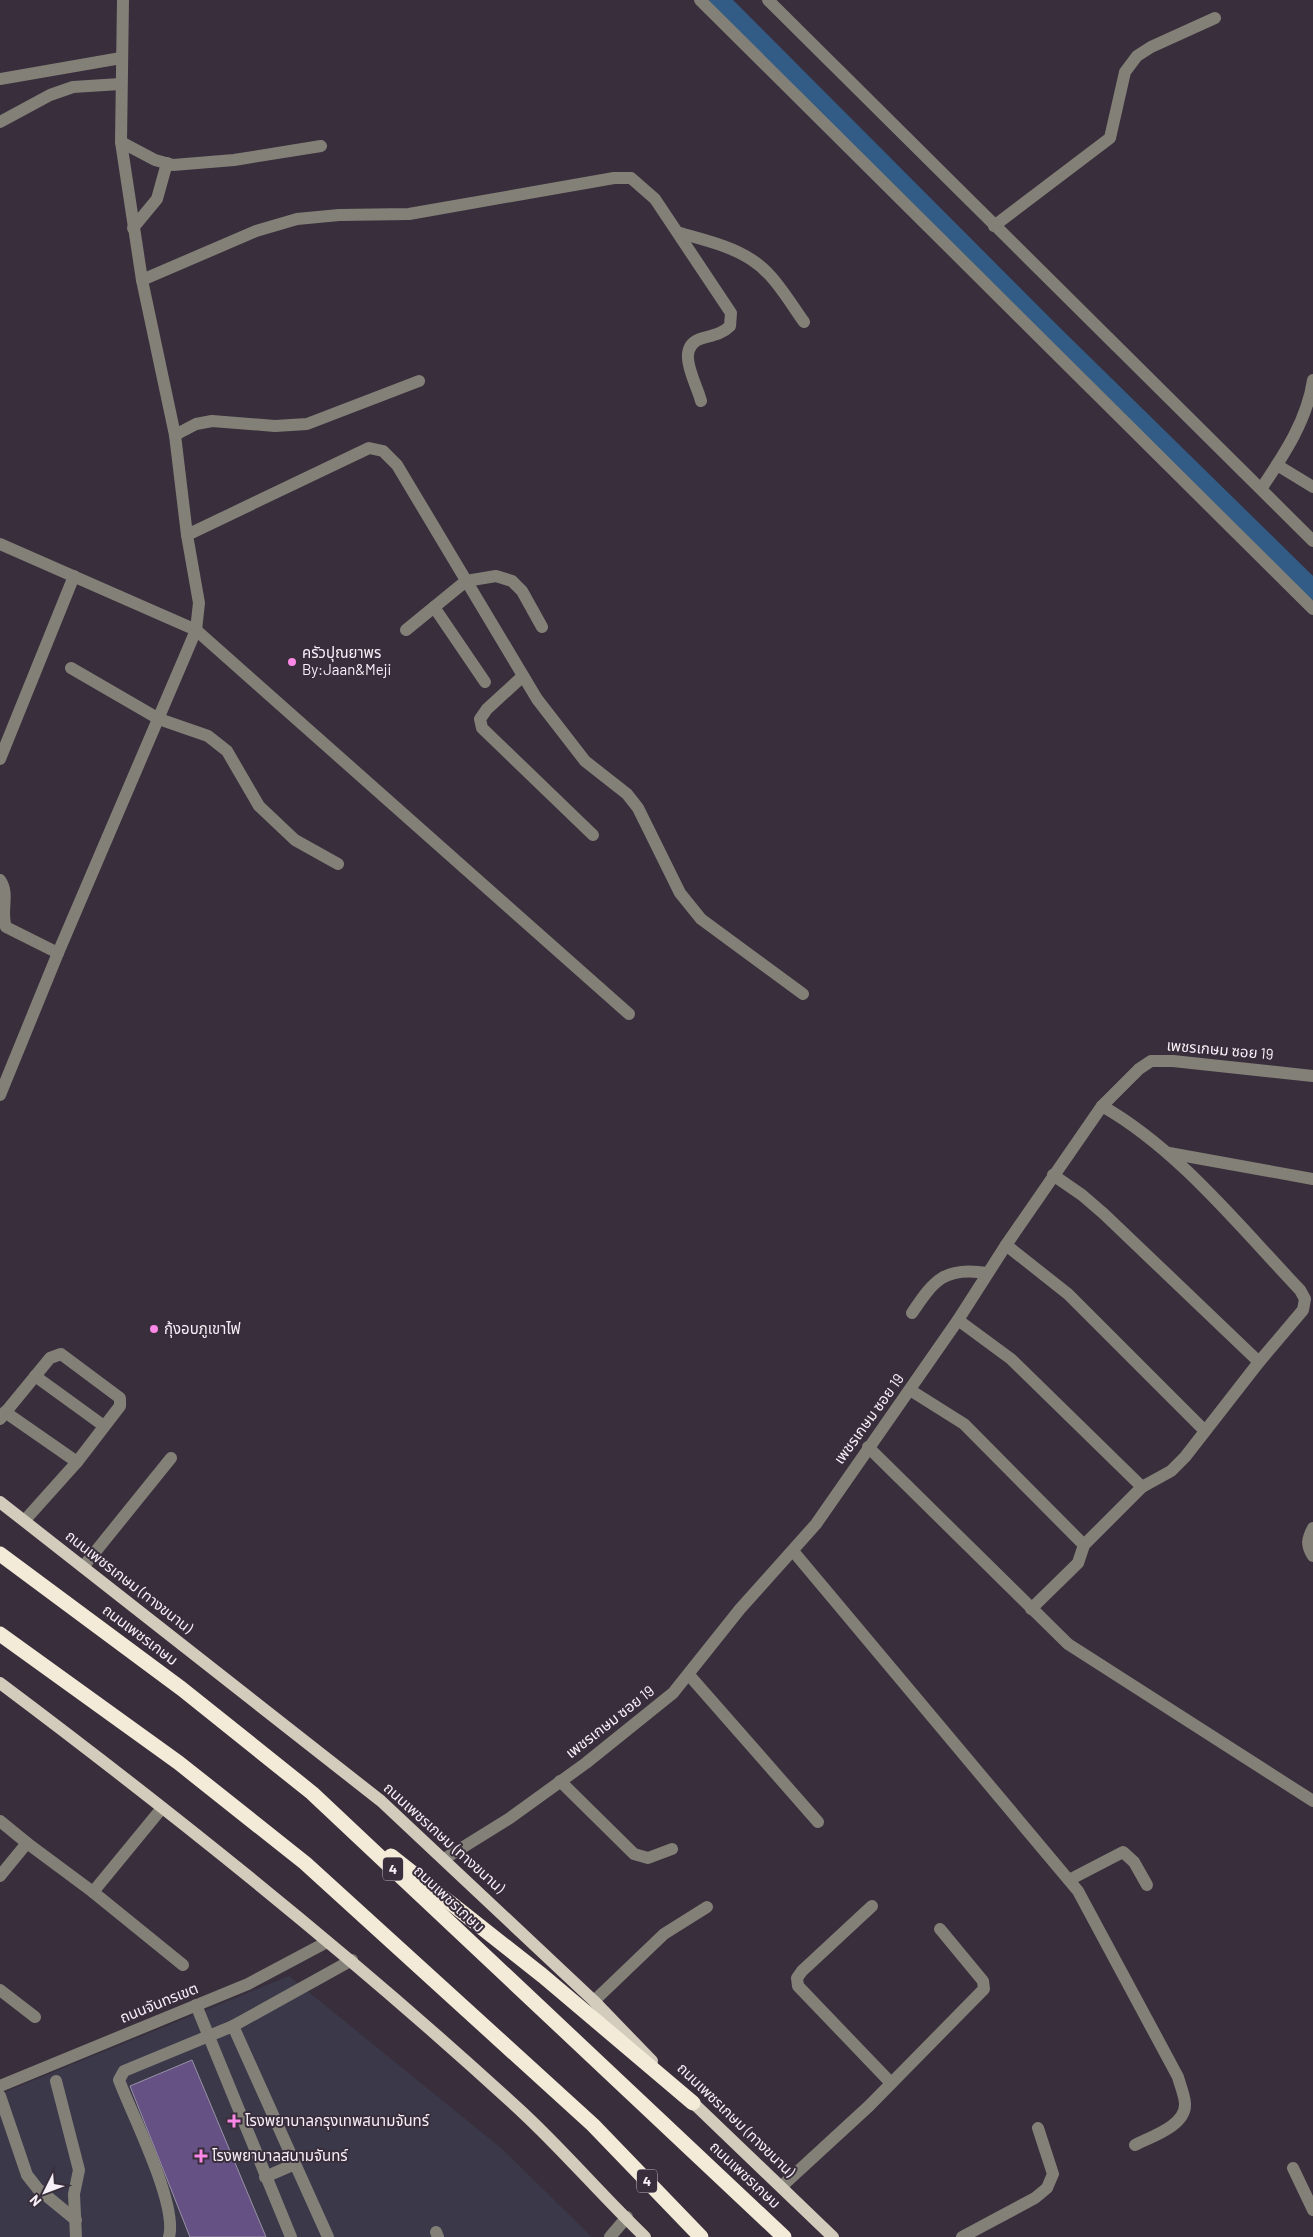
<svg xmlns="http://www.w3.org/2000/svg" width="1313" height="2237" viewBox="0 0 1313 2237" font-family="Barlow,'Noto Sans Thai',sans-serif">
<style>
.medical{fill:#3a3849}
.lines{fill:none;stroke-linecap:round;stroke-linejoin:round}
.canal{stroke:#325c86;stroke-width:20}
.building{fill:#655184;stroke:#9993a5}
.minor{stroke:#838078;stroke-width:12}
.major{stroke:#d3ccbc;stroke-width:12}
.highway{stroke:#f3ead7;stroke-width:15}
.poi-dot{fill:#fb87e6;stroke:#392e3b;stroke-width:2}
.labels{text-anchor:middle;stroke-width:4;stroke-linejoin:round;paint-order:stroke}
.shield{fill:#392e3b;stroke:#beb6bf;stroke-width:1}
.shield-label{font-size:14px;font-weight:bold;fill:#f7f0f8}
.poi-label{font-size:15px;fill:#f7f0f8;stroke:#392e3b;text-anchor:start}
.street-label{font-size:15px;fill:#f7f0f8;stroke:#392e3b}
</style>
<rect width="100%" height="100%" fill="#392e3b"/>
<polygon class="medical" points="289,1976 501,2148 592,2237 0,2237 0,2094"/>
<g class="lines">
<polyline class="canal" points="719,0 1048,330 1313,590"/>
</g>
<polygon class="building" points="192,2060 266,2237 190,2237 130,2086"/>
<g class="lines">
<g class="minor">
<polyline points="700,0 1313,609"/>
<polyline points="768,0 1313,541"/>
<polyline points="0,79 121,58"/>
<polyline points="0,122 50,95 73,87 120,84"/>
<polyline points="121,142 155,160 173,165 234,160 321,146"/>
<polyline points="994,226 1110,138 1125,72 1137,56 1151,47 1215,18"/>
<polyline points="133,228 157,199 167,163"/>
<path d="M680,233C704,240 731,246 752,260C774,274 789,301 804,322"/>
<path d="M142,280L256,231L297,219L339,215L409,214L614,178H631L655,199L731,313L730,326C722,334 714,335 703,338C673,346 696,381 701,401"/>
<polyline points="175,435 196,424 212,421 275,426 307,424 419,381"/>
<polyline points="1277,465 1313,487"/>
<path d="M1261,489C1283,456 1307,421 1313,380"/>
<polyline points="187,535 369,448 383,451 397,465 537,699 585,761 627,794 638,808 680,893 701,919 803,994"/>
<polyline points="0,544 196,630 629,1014"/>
<polyline points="434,607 485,682"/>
<polyline points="406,630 466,581 496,576 512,581 522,591 542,627"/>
<polyline points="71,668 159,719 208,736 227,751 259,806 295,840 338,864"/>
<polyline points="523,676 487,709 480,719 482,728 593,835"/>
<polyline points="0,759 74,576"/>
<path d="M0,880C10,894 0,912 6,927L58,953"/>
<polyline points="0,1095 58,953 185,656 196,630 199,603 187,535 175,435 142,280 121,142 123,0"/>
<polyline points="1169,1153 1313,1179"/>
<polyline points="1053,1175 1082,1195 1104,1214 1259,1362"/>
<polyline points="1006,1245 1068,1294 1205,1431"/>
<path d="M912,1313C934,1280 945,1266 987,1273"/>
<polyline points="958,1320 1011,1359 1142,1487"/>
<polyline points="35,1376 104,1426"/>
<polyline points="910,1390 964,1424 1084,1545"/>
<polyline points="5,1412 77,1462"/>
<polyline points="0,1419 50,1358 61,1354 120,1398 120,1406 77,1462 25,1520"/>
<polyline points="868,1447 1068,1644 1313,1801"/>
<path d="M1313,1528C1307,1539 1306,1545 1313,1556"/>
<path d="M793,1551L1078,1891L1178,2077C1180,2085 1185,2096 1185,2104C1186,2126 1150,2137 1135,2145"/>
<polyline points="83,1567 171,1458"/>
<path d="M1031,1609L1078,1563L1084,1545L1142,1487L1171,1471L1185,1457L1259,1362L1303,1310L1305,1299L1300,1290C1240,1227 1178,1149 1102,1106"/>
<polyline points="689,1675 818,1822"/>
<polyline points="560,1781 634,1854 648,1858 672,1849"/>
<polyline points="0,1821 27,1843 0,1876"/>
<polyline points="27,1843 93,1892 183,1965"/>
<polyline points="444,1859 510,1818 586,1763 673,1693 740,1609 816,1524 958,1320 1006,1245 1102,1106 1139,1069 1151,1061 1173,1061 1313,1076"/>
<polyline points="1069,1880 1123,1852 1134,1862 1147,1885"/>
<polyline points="93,1892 162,1808"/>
<polyline points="872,1906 802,1971 797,1978 798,1986 891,2083"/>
<polyline points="0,1990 35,2017"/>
<polyline points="594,2001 664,1934 707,1907"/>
<polyline points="196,2005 291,2237"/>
<polyline points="233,2026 328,2237"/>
<polyline points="56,2081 79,2170 74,2194 76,2237"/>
<polyline points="0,2086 248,1984 327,1942"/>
<polyline points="0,2096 27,2175 38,2189 76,2220"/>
<polyline points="1293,2168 1313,2210"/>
<polyline points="265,2177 295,2164"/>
<polyline points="782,2186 869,2106 984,1989 983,1981 940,1929"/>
<polyline points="436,2232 438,2237"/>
<path d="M169,2237C178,2204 132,2115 119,2080L124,2071L233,2026L352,1960"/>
<polyline points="610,2237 627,2217"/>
<polyline points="962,2237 1035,2198 1047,2188 1053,2174 1038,2128"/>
</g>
<g class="major">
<polyline points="0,1502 381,1801 594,2001 652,2061"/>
<path d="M0,1683C180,1818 356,1959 522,2112C565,2152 603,2197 645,2237"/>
<polyline points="687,2097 833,2237"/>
</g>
<g class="highway">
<polyline points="0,1554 182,1689 312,1793 784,2237"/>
<polyline points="0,1634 179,1763 305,1863 593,2125 701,2237"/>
<polyline points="391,1856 543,1976 693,2103"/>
</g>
</g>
<g class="poi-dot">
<circle cx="292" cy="662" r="5"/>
<circle cx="154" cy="1329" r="5"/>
<path d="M231.5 2113.5h5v5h5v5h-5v5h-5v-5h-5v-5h5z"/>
<path d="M198.5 2148.5h5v5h5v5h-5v5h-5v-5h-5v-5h5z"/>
</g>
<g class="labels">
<g class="shield">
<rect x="383" y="1857.5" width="20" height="23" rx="4"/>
<rect x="637" y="2169.5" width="20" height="23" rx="4"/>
</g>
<g class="shield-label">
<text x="393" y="1874">4</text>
<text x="647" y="2186">4</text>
</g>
<g class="poi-label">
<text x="302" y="658">ครัวปุณยาพร<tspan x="302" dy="17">By:Jaan&amp;Meji</tspan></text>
<text x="164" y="1334">กุ้งอบภูเขาไฟ</text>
<text x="245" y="2126">โรงพยาบาลกรุงเทพสนามจันทร์</text>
<text x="212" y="2161">โรงพยาบาลสนามจันทร์</text>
</g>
<g class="street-label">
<text transform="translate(1220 1050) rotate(5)" y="5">เพชรเกษม ซอย 19</text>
<text transform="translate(869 1419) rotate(-54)" y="5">เพชรเกษม ซอย 19</text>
<text transform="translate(129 1582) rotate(38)" y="5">ถนนเพชรเกษม (ทางขนาน)</text>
<text transform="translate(140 1635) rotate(37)" y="5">ถนนเพชรเกษม</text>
<text transform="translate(610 1722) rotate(-38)" y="5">เพชรเกษม ซอย 19</text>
<text transform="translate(444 1838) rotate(42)" y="5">ถนนเพชรเกษม (ทางขนาน)</text>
<text transform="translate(449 1899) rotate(43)" y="5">ถนนเพชรเกษม</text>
<text transform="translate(159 2003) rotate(-22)" y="5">ถนนจันทรเขต</text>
<text transform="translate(736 2120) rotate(44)" y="5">ถนนเพชรเกษม (ทางขนาน)</text>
<text transform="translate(745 2175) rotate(43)" y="5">ถนนเพชรเกษม</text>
</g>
</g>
<g transform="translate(45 2192) rotate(228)" stroke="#392e3b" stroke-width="4" paint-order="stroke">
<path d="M0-4L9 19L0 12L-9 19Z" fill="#f7f0f8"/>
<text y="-8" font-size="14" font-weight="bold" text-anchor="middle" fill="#f7f0f8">N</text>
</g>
</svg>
